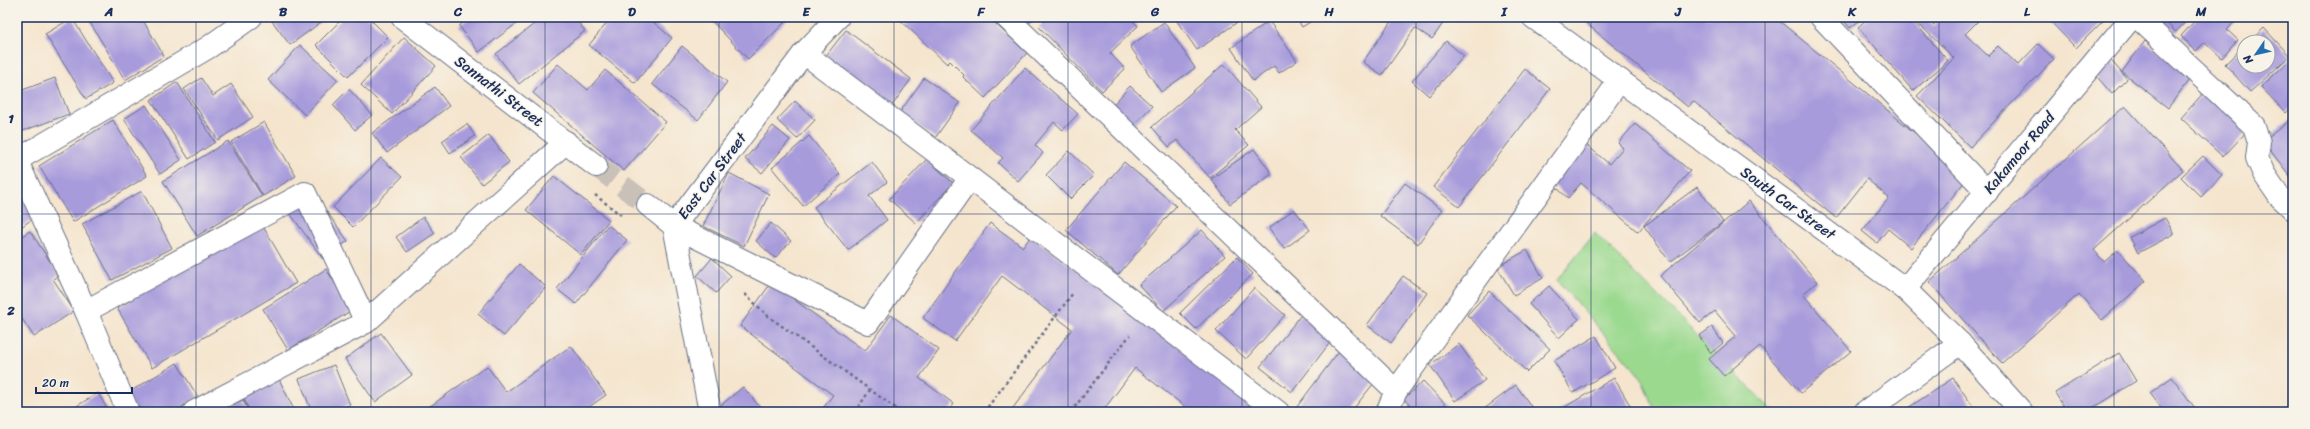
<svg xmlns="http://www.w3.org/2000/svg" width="2310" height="429" viewBox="0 0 2310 429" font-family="Sriracha,sans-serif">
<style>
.green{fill:#9ad98e;stroke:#5a8476}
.building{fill:#a89bdc}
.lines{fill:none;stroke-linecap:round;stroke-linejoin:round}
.street-tunnel{stroke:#c9c1b8;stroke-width:22;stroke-dasharray:22 11;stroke-linecap:butt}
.street-casing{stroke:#676f85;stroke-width:24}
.path{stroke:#676f85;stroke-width:2.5;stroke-dasharray:3 3;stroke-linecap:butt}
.street{stroke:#fff;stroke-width:22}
.grid{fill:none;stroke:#1b2f5e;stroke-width:1;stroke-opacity:0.55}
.labels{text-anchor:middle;stroke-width:3;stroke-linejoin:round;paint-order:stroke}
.street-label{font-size:15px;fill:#1b2f5e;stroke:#f7f3e8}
.neatline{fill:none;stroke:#1b2f5e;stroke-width:1.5}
.grid-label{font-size:13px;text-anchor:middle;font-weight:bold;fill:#1b2f5e}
</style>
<rect width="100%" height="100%" fill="#f7f3e8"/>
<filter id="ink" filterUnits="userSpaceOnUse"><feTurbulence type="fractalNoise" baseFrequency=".025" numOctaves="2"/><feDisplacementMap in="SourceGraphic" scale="8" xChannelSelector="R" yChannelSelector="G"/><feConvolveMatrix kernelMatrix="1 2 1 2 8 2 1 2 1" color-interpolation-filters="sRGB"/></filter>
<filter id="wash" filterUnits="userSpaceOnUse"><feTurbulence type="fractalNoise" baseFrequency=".012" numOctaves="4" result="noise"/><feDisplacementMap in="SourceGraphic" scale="16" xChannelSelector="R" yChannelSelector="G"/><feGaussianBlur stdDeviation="0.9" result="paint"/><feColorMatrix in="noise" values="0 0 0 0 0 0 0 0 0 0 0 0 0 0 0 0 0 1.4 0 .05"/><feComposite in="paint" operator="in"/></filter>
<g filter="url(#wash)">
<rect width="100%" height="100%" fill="#f5e5ce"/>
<polygon class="green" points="1595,233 1774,412 1656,412 1640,376 1557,280"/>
<g id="blocks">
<g class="building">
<polygon points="95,17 141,17 164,56 125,80 89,21"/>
<polygon points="269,17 328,17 290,45"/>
<polygon points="344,17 368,17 388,37 348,77 316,45"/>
<polygon points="470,17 525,17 479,52 459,26"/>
<polygon points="543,17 574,17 585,31 519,84 496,54"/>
<polygon points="612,17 647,17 672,38 635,83 589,45"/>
<polygon points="708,17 790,17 748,59"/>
<polygon points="897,17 988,17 1027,53 985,98 963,77 964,75 950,61 947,64"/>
<polygon points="1021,17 1036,17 1028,24"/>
<polygon points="1049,17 1129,17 1138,26 1110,53 1125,69 1102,91 1039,27"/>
<polygon points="1174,17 1245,17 1197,50"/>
<polygon points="1296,17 1318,17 1302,27"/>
<polygon points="1394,17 1446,19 1432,39 1415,28 1382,75 1363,62"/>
<polygon points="1582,17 1781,17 1778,20 1950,162 1966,180 1911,248 1888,229 1877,243 1862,231 1889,198 1867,179 1836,218 1693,101 1688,107 1587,24 1588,22"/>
<polygon points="1841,17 1864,17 1850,28"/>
<polygon points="1869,17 1910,17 1948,61 1913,91 1858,27"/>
<polygon points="1943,17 1978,17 1980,19 1965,34 1988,56 1998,46 2018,65 2038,44 2054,59 1970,147 1917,96 1954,58 1919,24 1925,18 1934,26"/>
<polygon points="2046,17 2107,17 2076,48"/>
<polygon points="2160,17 2190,17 2176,32"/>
<polygon points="2198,17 2239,17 2227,30 2238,40 2222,58 2205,42 2196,51 2181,36"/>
<polygon points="72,18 113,83 86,99 45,34"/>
<polygon points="1269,21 1297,61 1279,73 1274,66 1253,81 1231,48"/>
<polygon points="1164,22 1195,68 1161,92 1130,46"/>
<polygon points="2264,28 2290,56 2250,92 2225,64 2244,46 2244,66 2268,66 2268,42 2249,42"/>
<polygon points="846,30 911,79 891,107 825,57"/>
<polygon points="404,37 436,66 392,114 361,85"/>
<polygon points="1446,41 1464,56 1429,96 1412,81"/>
<polygon points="2145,41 2191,77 2168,108 2122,72"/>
<polygon points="300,45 338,80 305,115 268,80"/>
<polygon points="682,46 727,82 698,120 652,84"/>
<polygon points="2108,57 2127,79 2112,94 2092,71"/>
<polygon points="2293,57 2293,106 2286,113 2261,87"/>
<polygon points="558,64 588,90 605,70 666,122 624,171 533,93"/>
<polygon points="1224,64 1261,107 1235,130 1249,145 1210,178 1177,140 1169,147 1152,127"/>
<polygon points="1025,68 1078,114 1063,130 1054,122 1035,145 1043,153 1018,181 998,163 1003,158 971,130"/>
<polygon points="1525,69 1550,89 1459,207 1433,187"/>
<polygon points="55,78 69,114 23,131 17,115 17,92"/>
<polygon points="201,78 213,96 231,84 253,117 218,140 184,89"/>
<polygon points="924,78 960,103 935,138 900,112"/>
<polygon points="177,82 215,142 189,159 151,100"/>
<polygon points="1130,86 1152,106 1132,127 1110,108"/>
<polygon points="435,87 449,106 387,153 372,133"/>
<polygon points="349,89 372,115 355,130 333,105"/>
<polygon points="2206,90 2249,129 2223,157 2181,118"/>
<polygon points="795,101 815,120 797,139 777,120"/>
<polygon points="146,105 181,160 160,174 124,119"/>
<polygon points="2125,106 2183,170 2094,250 2104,262 2118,250 2146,281 2102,320 2079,294 2002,363 1929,282"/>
<polygon points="2293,118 2293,180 2263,141"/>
<polygon points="113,120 147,176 73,222 39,166"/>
<polygon points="264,122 296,176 263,196 231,142"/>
<polygon points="467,124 475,136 450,153 442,141"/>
<polygon points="1635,124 1690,171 1638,232 1581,183 1568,198 1548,180 1582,141 1609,164 1623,148 1618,143"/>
<polygon points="773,126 790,140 762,173 745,159"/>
<polygon points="489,135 509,162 482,184 461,157"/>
<polygon points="809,136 840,174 803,206 772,168"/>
<polygon points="228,141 262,196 197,236 163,181"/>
<polygon points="1254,149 1272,174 1230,204 1211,179"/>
<polygon points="1069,151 1094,175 1070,199 1046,175"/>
<polygon points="2203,156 2222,175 2201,197 2181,177"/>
<polygon points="381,158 402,177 353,227 333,207"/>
<polygon points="927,159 953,183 916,223 889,199"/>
<polygon points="872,162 887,182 869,196 887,220 848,250 814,207"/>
<polygon points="1124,162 1176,206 1118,275 1066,230"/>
<polygon points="729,173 769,194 744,246 703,226"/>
<polygon points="554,176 609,220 581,255 526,210"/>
<polygon points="1405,183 1442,210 1418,244 1380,216"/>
<polygon points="1697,187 1723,222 1670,262 1644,226"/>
<polygon points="142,191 172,248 112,280 82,224"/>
<polygon points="20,194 35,217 17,230 17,196"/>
<polygon points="314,194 348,241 323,259 289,212"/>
<polygon points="1749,201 1817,282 1803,294 1851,351 1801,393 1760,346 1724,376 1709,359 1736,336 1715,311 1700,323 1660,276"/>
<polygon points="1294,209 1310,230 1284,249 1269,228"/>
<polygon points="423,217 435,233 407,252 396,237"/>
<polygon points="2165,218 2174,234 2138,253 2130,237"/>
<polygon points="261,223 296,283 152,368 117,308"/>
<polygon points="771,223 791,241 775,258 756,241"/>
<polygon points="990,223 1023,247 1031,236 1266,412 1192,412 1135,368 1102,412 1010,412 1072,329 1002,276 955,341 923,318"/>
<polygon points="608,225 627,240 576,304 557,289"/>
<polygon points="1202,230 1225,256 1163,311 1139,285"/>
<polygon points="30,231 59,275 53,279 74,311 34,337 17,311 17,239"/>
<polygon points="1527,250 1543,278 1514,295 1497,267"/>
<polygon points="1237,257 1253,274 1196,329 1180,313"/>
<polygon points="712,258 731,276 716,293 697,276"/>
<polygon points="519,264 546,287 504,336 478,314"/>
<polygon points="326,269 352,310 288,350 263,309"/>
<polygon points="1403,276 1427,293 1391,343 1367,325"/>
<polygon points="771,283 865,351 891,315 939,350 919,378 954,404 948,412 820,412 833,395 740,326"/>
<polygon points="1549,286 1579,319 1559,338 1529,304"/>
<polygon points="1254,288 1285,315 1246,359 1216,331"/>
<polygon points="1489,291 1550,349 1527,372 1467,315"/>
<polygon points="1301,315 1332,340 1292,392 1260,367"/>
<polygon points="1712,327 1723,343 1711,353 1699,336"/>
<polygon points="381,333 412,375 375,402 345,359"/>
<polygon points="1596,336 1615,368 1573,393 1554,361"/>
<polygon points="1459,344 1485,380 1455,401 1430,365"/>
<polygon points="571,346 606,395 582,412 422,412 487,366 506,392"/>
<polygon points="1339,351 1377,379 1351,412 1301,412 1296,408"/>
<polygon points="2119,353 2136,381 2086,412 2067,412 2055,393"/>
<polygon points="177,363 198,397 173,412 133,412 123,396"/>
<polygon points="334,365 350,405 332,412 312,412 299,379"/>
<polygon points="2172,377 2198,412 2164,412 2150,393"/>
<polygon points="1614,378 1634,412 1558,412 1558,411"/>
<polygon points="1953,378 1977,412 1902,412"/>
<polygon points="279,379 295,412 250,412 243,397"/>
<polygon points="1423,381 1453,412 1416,412 1404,399"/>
<polygon points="1516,385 1535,412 1480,412"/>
<polygon points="743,387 764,412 715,412 714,411"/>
<polygon points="98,393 109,412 67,412"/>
<polygon points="243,400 249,412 217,412"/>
</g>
</g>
</g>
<g filter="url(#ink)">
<use href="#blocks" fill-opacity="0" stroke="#676f85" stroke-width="1"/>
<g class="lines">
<polyline class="street-tunnel" points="596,166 648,205"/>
<g class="street-casing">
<g id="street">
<polyline points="402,17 596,166"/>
<polyline points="1006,17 1396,391"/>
<polyline points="1533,17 1905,289 1960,343 2022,412"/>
<polyline points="1821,17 1987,192"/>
<polyline points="2137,17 2254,126 2259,142 2257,158 2264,174 2279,196 2293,209"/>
<polyline points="804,53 970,178"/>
<polyline points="17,160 209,47 251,17"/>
<polyline points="17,161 86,311 128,412"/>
<polyline points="648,205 674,226 868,323 970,178 1278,412"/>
<polyline points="1905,289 2132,17"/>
<polyline points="86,311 305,193 366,322"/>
<polyline points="194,412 366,322 566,142"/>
<polyline points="710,412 674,226 804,53 838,17"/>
<polyline points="1387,412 1396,391 1620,80"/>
<polyline points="1865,412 1960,343"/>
</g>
</g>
<g class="path">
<polyline points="595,195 621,215"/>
<polyline points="745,294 768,316 901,412"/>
<polyline points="855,412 870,390"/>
<polyline points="984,412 1073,293"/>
<polyline points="1071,412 1130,335"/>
</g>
<use href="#street" class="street"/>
</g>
</g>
<path class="grid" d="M196,17V412M371,17V412M545,17V412M719,17V412M894,17V412M1068,17V412M1242,17V412M1416,17V412M1591,17V412M1765,17V412M1939,17V412M2114,17V412M17,214H2293"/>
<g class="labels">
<g class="street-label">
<text transform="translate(499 91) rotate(37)" y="5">Sannathi Street</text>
<text transform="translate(2019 153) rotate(-50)" y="5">Kakamoor Road</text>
<text transform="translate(712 176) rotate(-53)" y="5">East Car Street</text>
<text transform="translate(1788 203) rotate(36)" y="5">South Car Street</text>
</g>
</g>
<rect width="2310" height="429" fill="none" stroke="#f7f3e8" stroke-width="44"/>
<g transform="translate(2256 54) rotate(236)"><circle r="19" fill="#f7f3e8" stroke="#9fa5b1"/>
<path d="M0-3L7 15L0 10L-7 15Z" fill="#1f6fb2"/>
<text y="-6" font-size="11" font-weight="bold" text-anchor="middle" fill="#1b2f5e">N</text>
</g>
<path d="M36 387v6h96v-6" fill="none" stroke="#1b2f5e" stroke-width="2"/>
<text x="42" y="387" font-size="12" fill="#1b2f5e" stroke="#f7f3e8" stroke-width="3" paint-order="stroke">20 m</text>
<rect x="22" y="22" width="2266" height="385" class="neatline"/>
<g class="grid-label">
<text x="109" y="16">A</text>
<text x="283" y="16">B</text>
<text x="458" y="16">C</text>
<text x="632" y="16">D</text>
<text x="806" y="16">E</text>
<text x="981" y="16">F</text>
<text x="1155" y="16">G</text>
<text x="1329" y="16">H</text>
<text x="1504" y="16">I</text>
<text x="1678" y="16">J</text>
<text x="1852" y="16">K</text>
<text x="2027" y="16">L</text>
<text x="2201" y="16">M</text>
<text x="11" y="123">1</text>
<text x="11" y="315">2</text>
</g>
</svg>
